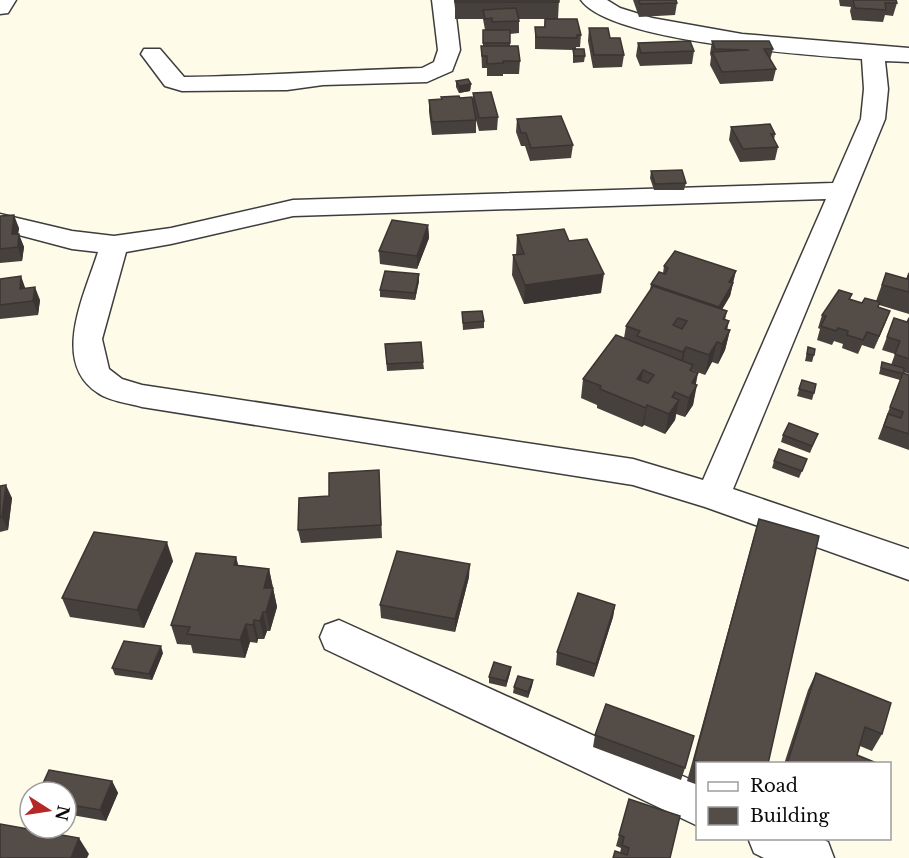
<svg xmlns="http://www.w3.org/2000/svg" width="909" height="858" viewBox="0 0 909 858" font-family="'Libre Baskerville',serif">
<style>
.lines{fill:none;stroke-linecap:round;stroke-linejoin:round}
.minor-casing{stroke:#3d3d3d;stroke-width:3}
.minor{fill:#fff;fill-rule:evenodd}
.wall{fill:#47413d}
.shaded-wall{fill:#3a3532}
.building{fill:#534c47;stroke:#3a3532;stroke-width:1.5;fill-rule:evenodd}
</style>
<rect width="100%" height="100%" fill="#fefbe8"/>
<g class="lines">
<g class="minor-casing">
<g id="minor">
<polygon points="0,0 16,0 8,13 0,14"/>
<path d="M432,0H454L460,50L452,71L427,82L323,85L287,90L182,91L165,86L141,54L144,49H160L184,77C264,76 343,70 422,68L434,62L438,50Z"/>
<path d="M581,0H607L620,8L652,18L742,34L909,48V62L885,61L888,89L885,119L733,489L909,549V580L705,507L633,485L142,407C128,403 109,401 98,393C50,362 85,294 98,252L72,249L0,230V214L72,231L114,236L171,228L293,200L833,183L861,119L864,89L862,59C809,55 610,42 581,0ZM826,199L703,480L633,459L142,385L122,379L109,369L102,339L126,252L171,244L293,216Z"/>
<polygon points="339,620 698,783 698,826 325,649 320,637 325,625"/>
<polygon points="748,838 820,838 828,842 834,858 764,858 754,853"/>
</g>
</g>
<use href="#minor" class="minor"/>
</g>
<g class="wall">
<polygon points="455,0 559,0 558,19 581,35 580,47 576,47 576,49 585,56 584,62 573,63 573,50 535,49 535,27 544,27 545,19 519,19 519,33 510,34 510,46 520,61 519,74 503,74 503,76 487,76 487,68 482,68 481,46 483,46 483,30 485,30 483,19 455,19"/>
<polygon points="633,0 676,0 677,3 675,15 639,17"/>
<polygon points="839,0 896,0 897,3 893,16 885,15 883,22 852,20 850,11 851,7 840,6"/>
<polygon points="589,28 610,38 624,55 622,67 593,68 588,41"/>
<polygon points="712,41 773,49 770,60 776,69 773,81 720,84 710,65 711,57 710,54"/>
<polygon points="638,43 694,51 692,64 640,66 636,56"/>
<polygon points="456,81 471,84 470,91 459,93 456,87"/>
<polygon points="473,93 498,117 497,130 479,131 476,120 476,133 432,135 429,112 429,100 460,98 473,102"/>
<polygon points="517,119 573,145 571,158 530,161 525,146 521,146 516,132"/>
<polygon points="731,127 775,134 774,140 778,147 775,160 740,162 729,140"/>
<polygon points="651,171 686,183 684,190 654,190 650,178"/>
<polygon points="0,216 19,228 18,234 24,247 22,261 0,263"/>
<polygon points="428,225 429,238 417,269 380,264 379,251"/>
<polygon points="517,235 569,241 601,293 524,304 512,275 513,255 516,255"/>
<polygon points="664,266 733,283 730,296 722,309 727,311 725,320 727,330 730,330 725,350 718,364 712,362 705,375 692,370 696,385 693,405 685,417 676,414 675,420 665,434 644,425 642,427 597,408 597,405 581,398 583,379 624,338 626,326 650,290 651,284 663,273"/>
<polygon points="909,272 909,314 879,305 878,307 890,311 874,349 862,345 858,354 842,348 843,344 834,341 832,345 817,340 820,329 818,328 822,315 852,294 850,299 862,303 876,301 886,273 906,279"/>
<polygon points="419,274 419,281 415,300 380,297 380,290"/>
<polygon points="0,279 25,288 40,300 38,315 0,319"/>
<polygon points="462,312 484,321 484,328 463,330"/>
<polygon points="909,317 909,374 904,372 904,373 909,375 909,450 878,439 900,380 879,374 882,362 891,365 895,354 882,350 894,318 907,322"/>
<polygon points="385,344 423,362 424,369 387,371"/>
<polygon points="808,347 814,355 812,362 805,361"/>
<polygon points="802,380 814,393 812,400 797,396"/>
<polygon points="783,435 815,441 810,453 781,442"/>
<polygon points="807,459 799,478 772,468 774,461"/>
<polygon points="379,470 382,538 301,543 298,530 329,496"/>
<polygon points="0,486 12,498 8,530 0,532"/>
<polygon points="759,519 768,764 698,764 698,785 687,781 752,543"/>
<polygon points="236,557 238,565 269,569 277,607 270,631 267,631 264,639 258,639 257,643 250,642 245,658 193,653 191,645 177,644 171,625"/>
<polygon points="173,561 144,628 70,617 62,598"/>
<polygon points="469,577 455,632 381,618 380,605"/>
<polygon points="615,605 613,617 594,677 556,665 557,652"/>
<polygon points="163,653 152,680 115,675 112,668"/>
<polygon points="511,667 510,673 506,687 489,683 489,677"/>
<polygon points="816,673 882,734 872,751 860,746 857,755 879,764 784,764 808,690"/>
<polygon points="533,680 532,686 528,698 513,693 514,687"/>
<polygon points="595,735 685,768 681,780 593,747"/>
<polygon points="112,781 118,793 106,821 66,814 66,792"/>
<polygon points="629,799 670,858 613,858 620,853 621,848 616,846"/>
</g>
<g class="shaded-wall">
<polygon points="471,84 470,91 459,93 459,86"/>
<polygon points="14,215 19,228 16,248 12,234"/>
<polygon points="428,225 429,238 417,269 417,256"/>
<polygon points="19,234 24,247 22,261 18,247"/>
<polygon points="736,271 730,296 716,320 719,307 729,282"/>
<polygon points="419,274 419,281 415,300 415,293"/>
<polygon points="604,274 601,293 524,304 525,285"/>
<polygon points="21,276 26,290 20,289"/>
<polygon points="35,287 40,300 38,315 33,301"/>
<polygon points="890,311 885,324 874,349 879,336"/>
<polygon points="729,321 725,340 730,330 725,350 718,364 725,329"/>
<polygon points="717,342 712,362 705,375 709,355"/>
<polygon points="686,347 682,366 679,372 683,352"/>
<polygon points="643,370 640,390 637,379"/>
<polygon points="698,373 695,389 697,385 693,405 685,417 692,383"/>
<polygon points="675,392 671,412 679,400 675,420 665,434 672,397"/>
<polygon points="647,405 644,425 642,427 646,408"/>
<polygon points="6,485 12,498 8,530 2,517"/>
<polygon points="167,542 173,561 144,628 137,610"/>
<polygon points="236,557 241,576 234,565"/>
<polygon points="470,564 469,577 455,632 455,619"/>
<polygon points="269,569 273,588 268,606 264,588"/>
<polygon points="273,588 277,607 270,631 266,612"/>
<polygon points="615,605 613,617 594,677 596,664"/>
<polygon points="263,612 267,631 264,639 260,621"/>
<polygon points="254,620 258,639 257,643 253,625"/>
<polygon points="246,624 250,642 245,658 240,640"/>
<polygon points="161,646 163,653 152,680 149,674"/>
<polygon points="511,667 510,673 506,687 506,681"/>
<polygon points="533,680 532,686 528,698 528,692"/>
<polygon points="112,781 118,793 106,821 100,810"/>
<polygon points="79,838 89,854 87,858 71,858"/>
</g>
<g class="building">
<rect x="455" y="0" width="104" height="2"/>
<polygon points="639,0 676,0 677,3 640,4"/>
<polygon points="853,0 896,0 897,3 885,3 886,10 855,8"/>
<polygon points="516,8 519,21 492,22 492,18 485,19 483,10"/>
<polygon points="545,19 577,19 581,35 577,35 577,38 536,37 535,27 545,27"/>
<polygon points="589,28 608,28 610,38 620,38 624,55 594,55"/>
<rect x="483" y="30" width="27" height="13"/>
<polygon points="690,41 694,51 641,53 638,43"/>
<polygon points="712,41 769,41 773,49 764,49 776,69 722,72 712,52 749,50 715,49"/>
<polygon points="481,46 518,46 520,61 503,61 503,63 487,64 487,56 482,56"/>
<polygon points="573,49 584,49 585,56 574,56"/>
<polygon points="468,79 471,84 459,86 456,81"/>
<polygon points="491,92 498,117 479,118 473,93"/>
<polygon points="459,96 460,98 472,97 476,120 432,122 429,100 442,99 441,97"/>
<polygon points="561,116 573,145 531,148 526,133 521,133 517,119"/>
<polygon points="770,124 775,134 771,134 778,147 743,149 731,127"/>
<polygon points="682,170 686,183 655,184 651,171"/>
<polygon points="14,215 12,234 19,234 18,247 0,249 0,216"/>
<polygon points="392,220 428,225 417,256 379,251"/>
<polygon points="564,229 569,241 587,239 604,274 525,285 513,255 524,254 517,235"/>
<polygon points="675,251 736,271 729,282 733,283 719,307 651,284 659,272 665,274 668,268 664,266"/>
<polygon points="385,271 419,274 415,293 380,290"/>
<polygon points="886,273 907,279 909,273 909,292 882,285"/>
<polygon points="21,276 20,289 35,287 33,301 0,305 0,279"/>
<path d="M653,286L727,311L723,319L729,321L725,329L730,330L722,344L717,342L709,355L686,347L683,352L637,336L640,331L626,326ZM678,318L687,321L682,329L673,325Z"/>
<polygon points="839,290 852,294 849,299 862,303 865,298 880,302 878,307 890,311 879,336 867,332 863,340 847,335 848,331 838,328 836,331 821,326 826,316 822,315"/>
<polygon points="482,311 484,321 463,323 462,312"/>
<polygon points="894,318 907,322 909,318 909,359 895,354 900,341 887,337"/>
<path d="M616,335L693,365L690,370L698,373L692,383L697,385L689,398L675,392L672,397L679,400L669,414L647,405L646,408L600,389L601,386L583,379ZM643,370L654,375L648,383L637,379Z"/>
<polygon points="421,342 423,362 387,364 385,344"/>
<polygon points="808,347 815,349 814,355 807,354"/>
<polygon points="882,362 904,368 904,374 881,368"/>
<polygon points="903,373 909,375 909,434 884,426 888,414 901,418 903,412 890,407"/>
<polygon points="802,380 816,384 814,393 799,389"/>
<polygon points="789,423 818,434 812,446 783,435"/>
<polygon points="779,449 807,459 802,471 774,461"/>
<polygon points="379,470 381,525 298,530 299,498 329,496 329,473"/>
<polygon points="6,485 2,517 0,518 0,486"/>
<polygon points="759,519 819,536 768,764 704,764 694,760"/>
<polygon points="94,532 167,542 137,610 62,598"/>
<polygon points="397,551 470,564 455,619 380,605"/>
<polygon points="196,553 236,557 234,565 269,569 264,588 273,588 266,612 263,612 260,621 254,620 253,625 246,624 240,640 187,634 190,627 171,625"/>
<polygon points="578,593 615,605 596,664 557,652"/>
<polygon points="124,641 161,646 149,674 112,668"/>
<polygon points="494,662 511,667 506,681 489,677"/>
<polygon points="816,673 891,703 882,734 865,727 857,755 879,764 787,764"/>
<polygon points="518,676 533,680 528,692 514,687"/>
<polygon points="606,704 694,736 685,768 595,735"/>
<polygon points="49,770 112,781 100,810 66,804 66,792 39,792"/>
<polygon points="629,799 680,816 670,858 613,858 615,851 627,855 629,848 622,845 624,837 619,835"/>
<polygon points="0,824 79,838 71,858 0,858"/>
</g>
<rect x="696" y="762" width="195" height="78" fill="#ffffff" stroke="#9d9d9d" stroke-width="1.5"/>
<rect x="708" y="782" width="30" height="9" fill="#ffffff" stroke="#9d9d9d" stroke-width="1.5"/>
<text x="750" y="792" font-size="18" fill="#0a0a0a">Road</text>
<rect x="708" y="807" width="30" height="18" fill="#534c47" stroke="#9d9d9d" stroke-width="1.5"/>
<text x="750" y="822" font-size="18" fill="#0a0a0a">Building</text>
<g transform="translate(48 810) rotate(102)"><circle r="28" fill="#ffffff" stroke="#9d9d9d" stroke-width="1.5"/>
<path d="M0-4.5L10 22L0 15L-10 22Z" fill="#b52827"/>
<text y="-9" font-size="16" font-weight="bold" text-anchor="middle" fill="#0a0a0a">N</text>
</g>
</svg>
